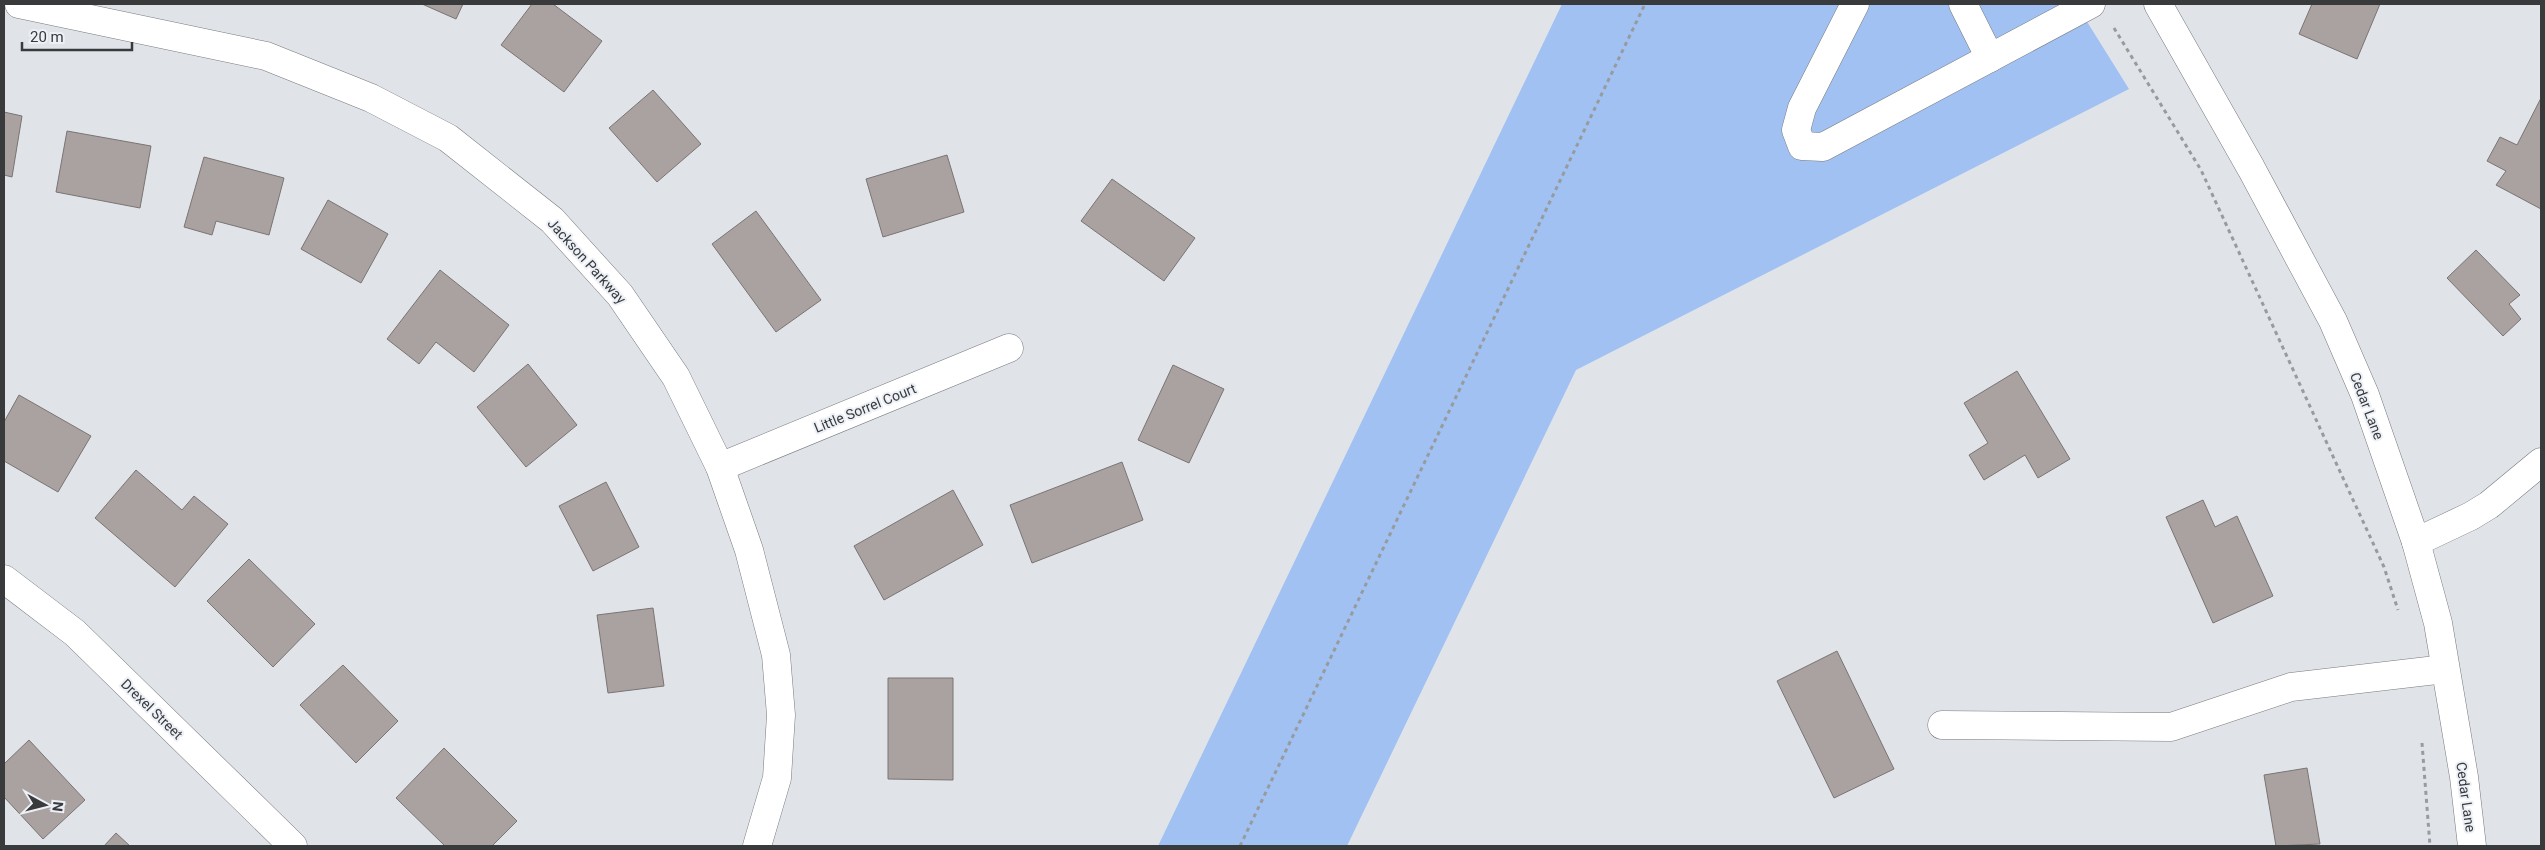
<svg xmlns="http://www.w3.org/2000/svg" width="2545" height="850" viewBox="0 0 2545 850" font-family="Roboto,sans-serif">
<style>
.green{fill:#a0c1f2}
.building{fill:#a9a2a1;stroke:#7a7473}
.lines{fill:none;stroke-linecap:round;stroke-linejoin:round}
.minor-casing{stroke:#767a7e;stroke-width:29}
.major-casing{stroke:#767a7e;stroke-width:29}
.path{stroke:#989b9e;stroke-width:3;stroke-dasharray:4 4;stroke-linecap:butt}
.minor{stroke:#fff;stroke-width:28}
.major{stroke:#fff;stroke-width:28}
.labels{text-anchor:middle;stroke-width:4;stroke-linejoin:round;paint-order:stroke}
.street-label{font-size:14px;fill:#383a3c;stroke:#edf1f7}
</style>
<rect width="100%" height="100%" fill="#e0e4e9"/>
<polygon class="green" points="1562,4 2076,4 2129,89 1576,370 1347,846 1158,846"/>
<g class="building">
<polygon points="422,4 463,4 456,19"/>
<polygon points="532,4 553,4 602,41 564,92 501,45"/>
<polygon points="2312,4 2380,4 2357,59 2299,34"/>
<polygon points="653,90 701,144 657,182 609,128"/>
<polygon points="2541,98 2541,209 2496,185 2506,171 2487,161 2500,137 2517,145"/>
<polygon points="4,112 22,116 12,177 4,175"/>
<polygon points="67,131 151,146 140,208 56,192"/>
<polygon points="947,155 964,212 883,237 866,179"/>
<polygon points="204,157 284,178 269,235 216,221 212,235 184,227"/>
<polygon points="1112,179 1195,238 1164,281 1081,221"/>
<polygon points="328,200 388,234 361,283 301,249"/>
<polygon points="756,211 821,300 776,332 712,244"/>
<polygon points="2476,250 2520,295 2509,304 2521,319 2503,336 2447,278"/>
<polygon points="440,270 509,325 474,372 436,342 419,364 387,339"/>
<polygon points="528,364 577,425 526,467 477,407"/>
<polygon points="1173,365 1224,389 1189,463 1138,440"/>
<polygon points="2017,371 2070,459 2038,478 2025,455 1984,480 1969,455 1988,443 1964,403"/>
<polygon points="19,395 91,436 58,492 4,461 4,422"/>
<polygon points="1122,462 1143,520 1032,563 1010,505"/>
<polygon points="136,470 182,510 194,496 228,524 175,587 95,518"/>
<polygon points="606,482 639,547 593,571 559,506"/>
<polygon points="953,490 983,545 884,600 854,546"/>
<polygon points="2203,500 2215,527 2237,516 2273,596 2213,623 2166,517"/>
<polygon points="249,559 315,624 273,667 207,601"/>
<polygon points="653,608 664,686 608,693 597,615"/>
<polygon points="1837,651 1894,769 1834,798 1777,681"/>
<polygon points="343,665 398,721 356,763 300,705"/>
<polygon points="888,678 953,678 953,780 888,779"/>
<polygon points="29,740 85,800 43,839 4,797 4,764"/>
<polygon points="444,748 517,821 492,846 445,846 396,798"/>
<polygon points="2307,768 2320,844 2276,846 2264,775"/>
<polygon points="116,833 130,846 104,846"/>
</g>
<g class="lines">
<g class="minor-casing">
<g id="minor">
<polyline points="19,4 266,56 371,98 448,138 552,220 620,295 676,377 720,467 749,550 776,655 781,715 777,778 757,846"/>
<polyline points="1855,4 1802,108 1796,130 1802,146 1823,147 2091,4"/>
<polyline points="1963,4 1990,58"/>
<polyline points="720,467 1009,348"/>
<polyline points="2416,542 2471,516 2489,505 2541,462"/>
<polyline points="4,579 75,633 293,846"/>
<polyline points="1942,725 2171,727 2291,687 2445,669"/>
</g>
</g>
<g class="major-casing">
<polyline id="major" points="2158,4 2251,168 2333,321 2365,395 2416,542 2438,623 2464,777 2472,846"/>
</g>
<g class="path">
<polyline points="2114,28 2201,170 2384,567 2398,610"/>
<polyline points="2422,743 2430,846"/>
<polyline points="1240,846 1645,4"/>
</g>
<use href="#minor" class="minor"/>
<use href="#major" class="major"/>
</g>
<g class="labels">
<g class="street-label">
<text transform="translate(587 261) rotate(48)" y="5">Jackson Parkway</text>
<text transform="translate(2367 406) rotate(69)" y="5">Cedar Lane</text>
<text transform="translate(865 408) rotate(-22)" y="5">Little Sorrel Court</text>
<text transform="translate(152 709) rotate(44)" y="5">Drexel Street</text>
<text transform="translate(2466 797) rotate(82)" y="5">Cedar Lane</text>
</g>
</g>
<rect width="2545" height="850" fill="none" stroke="#383a3c" stroke-width="10"/>
<g transform="translate(45 805) rotate(97)" stroke="#edf1f7" stroke-width="4" paint-order="stroke">
<path d="M0-4L9 19L0 12L-9 19Z" fill="#383a3c"/>
<text y="-8" font-size="14" font-weight="bold" text-anchor="middle" fill="#383a3c">N</text>
</g>
<path d="M22 42v8h110v-8" fill="none" stroke="#383a3c" stroke-width="2.5"/>
<text x="30" y="42" font-size="15" fill="#383a3c" stroke="#edf1f7" stroke-width="4" paint-order="stroke">20 m</text>
</svg>
